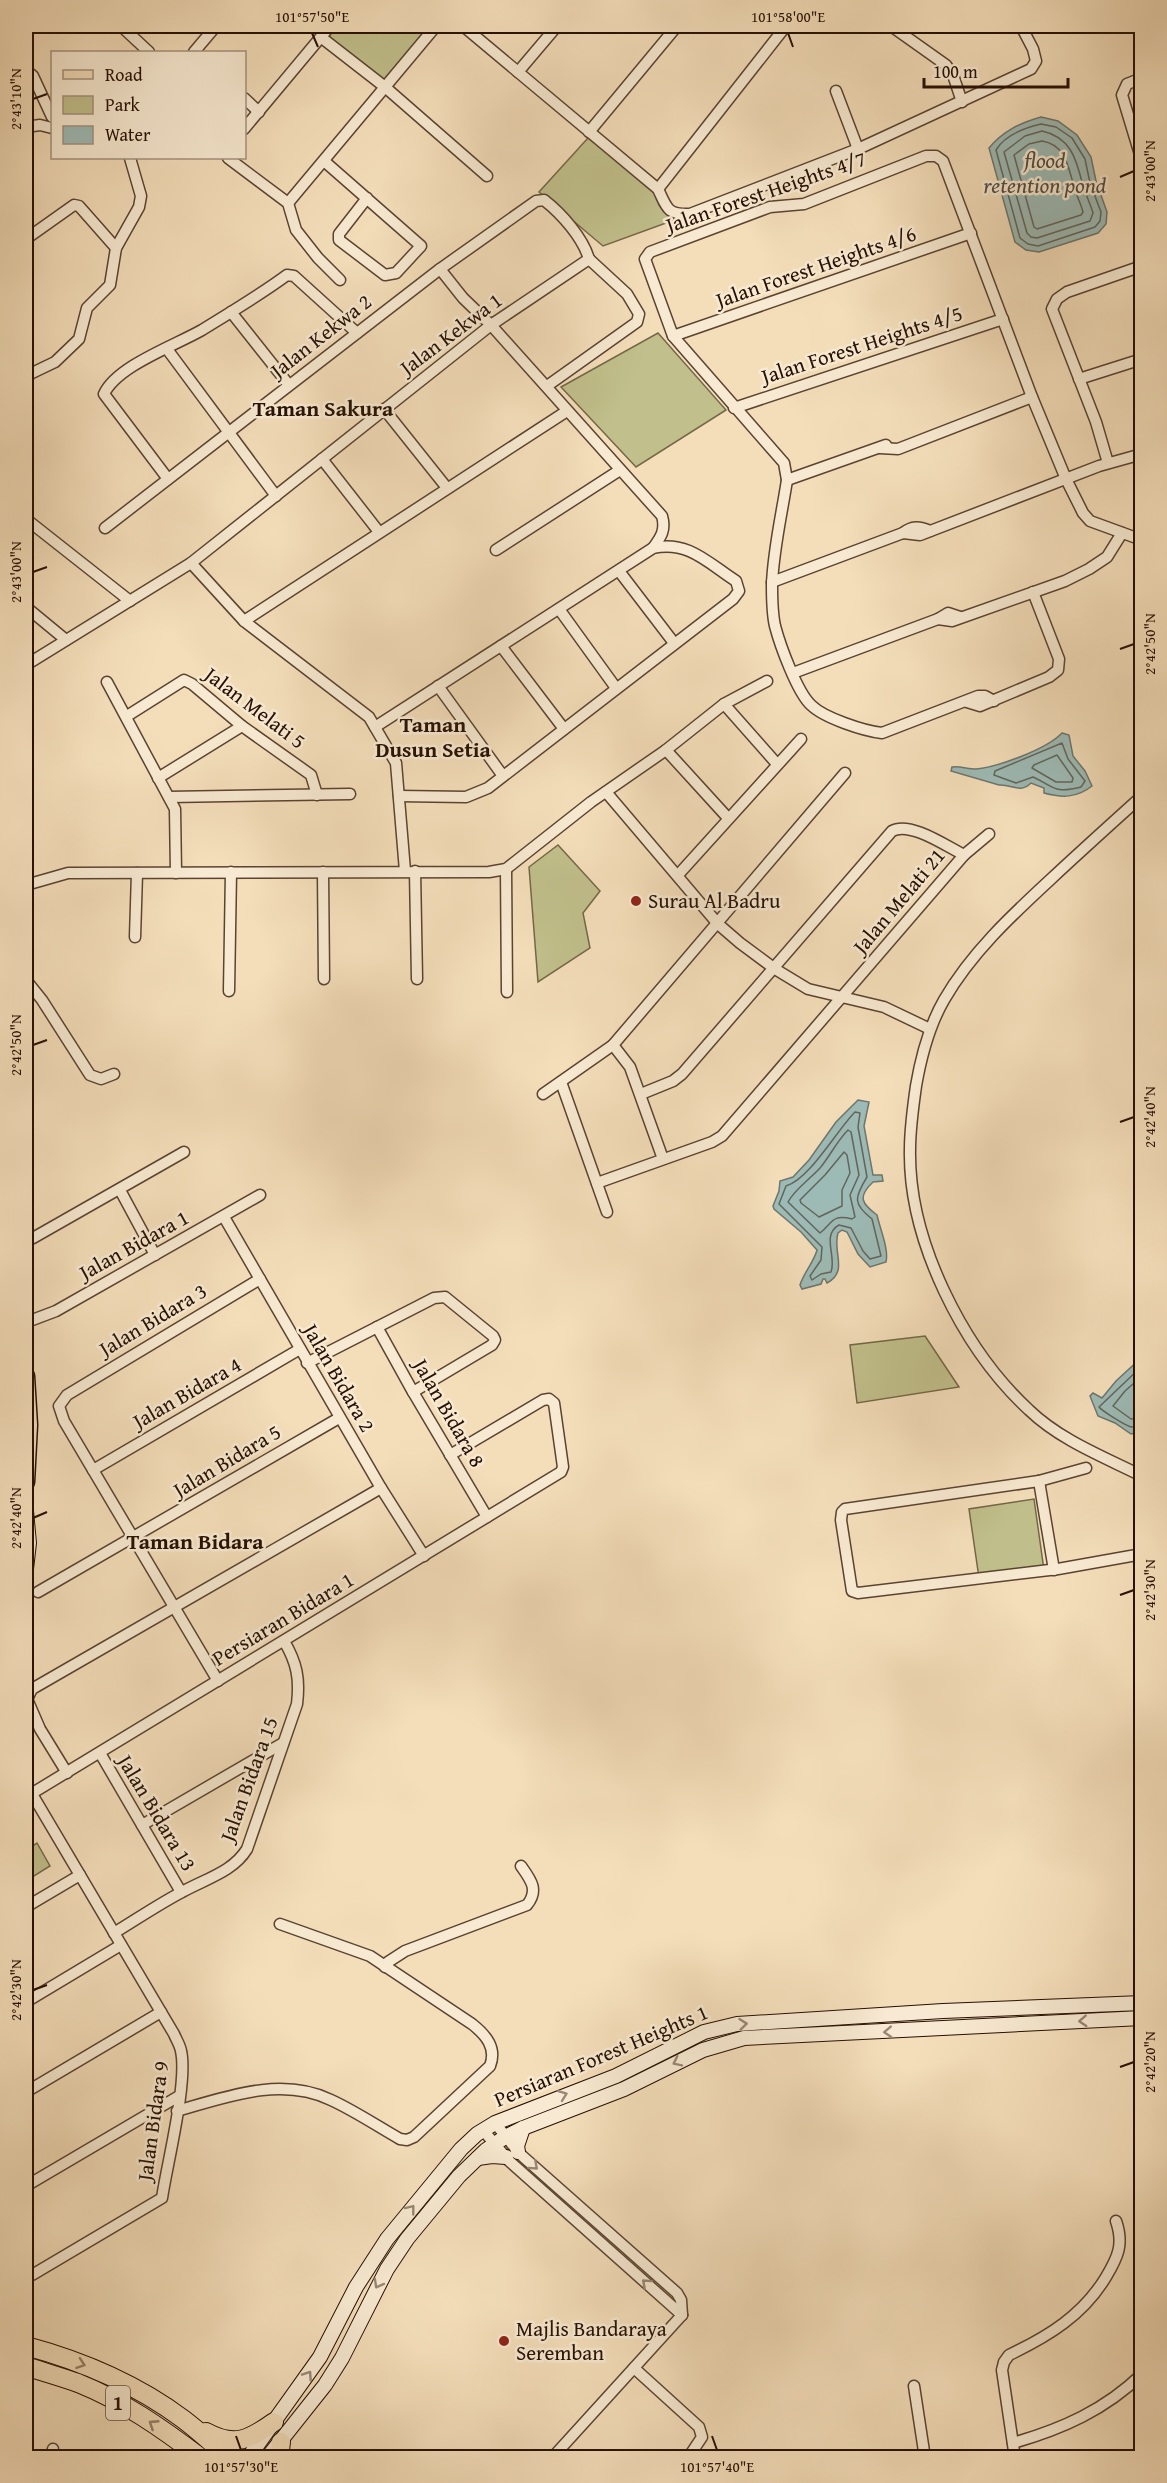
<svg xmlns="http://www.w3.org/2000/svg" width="1167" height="2483" viewBox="0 0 1167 2483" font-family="'Gentium Book Plus',serif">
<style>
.green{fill:#c1c08c;stroke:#746848;stroke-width:1.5}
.water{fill:#9dbbb6;stroke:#6d766e;stroke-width:1.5}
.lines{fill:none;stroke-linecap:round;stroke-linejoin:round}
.shore{stroke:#62655c;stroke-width:1.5}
.street-casing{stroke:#5a4331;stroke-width:13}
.secondary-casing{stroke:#260f03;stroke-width:16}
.primary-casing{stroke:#260f03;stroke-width:19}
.highway-casing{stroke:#260f03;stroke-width:20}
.street{stroke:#f8ead2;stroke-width:10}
.secondary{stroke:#f8ead2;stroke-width:14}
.primary{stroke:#f4deba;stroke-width:16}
.highway{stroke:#f4deba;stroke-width:18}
.oneway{stroke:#9a8775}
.oneway2{stroke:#978168}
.ticks{fill:none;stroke:#260f03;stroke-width:2}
.poi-dot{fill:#8f2418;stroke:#f8ead2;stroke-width:2}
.labels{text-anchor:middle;stroke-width:5;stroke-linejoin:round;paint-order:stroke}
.shield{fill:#f8ead2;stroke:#655141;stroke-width:1.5}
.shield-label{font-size:20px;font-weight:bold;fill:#260f03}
.street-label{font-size:21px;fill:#260f03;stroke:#f8ead2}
.poi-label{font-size:21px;fill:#260f03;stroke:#f8ead2;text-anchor:start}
.water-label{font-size:22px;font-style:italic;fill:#504b42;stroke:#f8ead2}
.neighbourhood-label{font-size:22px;font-weight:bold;fill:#260f03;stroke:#f8ead2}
.neatline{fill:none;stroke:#260f03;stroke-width:2}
.ticks-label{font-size:15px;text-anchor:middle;fill:#260f03}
</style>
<rect width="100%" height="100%" fill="#f4deba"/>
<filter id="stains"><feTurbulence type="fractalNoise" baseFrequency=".00333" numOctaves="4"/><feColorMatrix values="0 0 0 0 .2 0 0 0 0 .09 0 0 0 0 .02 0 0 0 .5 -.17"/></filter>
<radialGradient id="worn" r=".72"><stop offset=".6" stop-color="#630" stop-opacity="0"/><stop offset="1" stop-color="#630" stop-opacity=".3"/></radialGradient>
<g class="green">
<polygon points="332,26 430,26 382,84 322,38"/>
<polygon points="588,138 655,191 664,210 677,219 603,246 539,192"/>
<polygon points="658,333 726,410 636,467 561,387"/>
<polygon points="558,845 600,891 583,913 590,948 538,982 529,867"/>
<polygon points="925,1336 959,1387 857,1403 850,1345"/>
<polygon points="1034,1499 1044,1570 979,1578 969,1509"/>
<polygon points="37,1843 50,1866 26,1881 26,1850"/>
</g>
<g class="water">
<path d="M1041,117L1058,121L1077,135L1091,157L1096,181L1107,212L1106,224L1098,233L1039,252L1026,250L1015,242L989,148C1003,131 1020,123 1041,117Z"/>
<path d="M1062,733L1069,735L1073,756L1085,771L1092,786C1077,798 1062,798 1044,793V788L1031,783C1020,794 1012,784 999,785L951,771L952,767C960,766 968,769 976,769C998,767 1047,749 1062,733Z"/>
<path d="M858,1100L869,1102L864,1126L873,1175H882L883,1181L873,1182C857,1197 862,1204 877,1215C880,1229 889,1249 886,1262L870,1267L858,1254L847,1232L842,1230L838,1233C832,1252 849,1271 827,1283L825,1279H823L821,1284L802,1289L800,1285C804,1272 814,1262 817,1250L801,1232L774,1209L773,1206L779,1191L780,1181L793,1177L809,1160L836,1122Z"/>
<polygon points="1141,1358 1141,1432 1131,1434 1115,1423 1098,1416 1090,1396 1093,1393 1102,1398 1116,1381"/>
</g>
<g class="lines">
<g class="shore">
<path d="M1041,124L1056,127L1072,138L1085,159L1090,183L1101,212L1100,221L1095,227L1038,246L1028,244L1020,238L996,150C1005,135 1024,128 1041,124Z"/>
<path d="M1042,131C1070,137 1076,158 1082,182C1085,193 1090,203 1093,213L1090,221L1037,238L1031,237L1027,233L1004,152L1025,136Z"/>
<path d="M1042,141C1067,145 1068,169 1075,189C1077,197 1081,204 1083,212L1081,215L1037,229L1034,227L1014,155L1029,144Z"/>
<path d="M1062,743L1068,759L1085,781L1081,787C1054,794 1055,787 1033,777L1016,783L994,775L995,771Z"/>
<polygon points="1057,755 1073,778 1072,782 1056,782 1032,768 1034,765"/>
<path d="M855,1112L860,1113L858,1127L867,1177C854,1198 853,1204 872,1219L881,1256L870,1259L863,1251L851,1228L839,1225C821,1235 837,1257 831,1272L821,1274L812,1280L810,1276L821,1260L822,1247L779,1204L786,1186C809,1180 837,1130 855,1112Z"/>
<path d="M848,1130L851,1132L859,1175L850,1195L855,1217L852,1219C831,1214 833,1223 820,1233L788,1202C795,1189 809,1180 820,1168C830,1156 837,1141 848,1130Z"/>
<polygon points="844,1152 847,1155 850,1173 842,1190 842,1206 819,1217 801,1203 800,1200 825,1175"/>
<path d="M1142,1366L1099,1407C1101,1410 1127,1427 1132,1427C1135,1427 1138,1426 1142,1426"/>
<polyline points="1142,1376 1125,1391 1113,1406 1131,1419 1142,1418"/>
</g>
<g class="street-casing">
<g id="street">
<polyline points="121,26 149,52"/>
<path d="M463,26L658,189C667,208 667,215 690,214L858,149L1031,69L1036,61L1033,49L1021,26"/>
<polyline points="891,26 946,65 953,75 962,102"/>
<polyline points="322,38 385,87 487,176"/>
<polyline points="194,52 216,26"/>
<polyline points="26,70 33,76 52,117"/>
<polyline points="518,72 557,26"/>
<polyline points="1142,78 1127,84 1122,95 1142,161"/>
<polyline points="836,91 858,149"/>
<polyline points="244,98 259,112"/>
<polyline points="26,127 40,125 52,128"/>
<polyline points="244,129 330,26"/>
<polyline points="589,132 677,26"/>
<polyline points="228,158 288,203 296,230 318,258 340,280"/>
<polyline points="324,161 421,246 396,273 385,275 339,240 339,234 367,198"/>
<polyline points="658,189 786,26"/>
<polyline points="288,203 436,26"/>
<polyline points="26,239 74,205 79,206 116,248"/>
<path d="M440,269L463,298L491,325L662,516C666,530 661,537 653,548"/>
<polyline points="231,312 289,385"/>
<polyline points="673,336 971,233"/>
<polyline points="167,349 276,496"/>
<polyline points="1079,379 1142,359"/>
<polyline points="26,380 30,374 55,362 79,339 87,308 110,285 116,248 139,207 141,196 130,158"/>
<polyline points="547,386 637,322 639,314 627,294 589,259"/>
<polyline points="734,408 1003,319"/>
<polyline points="384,409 447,488"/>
<polyline points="880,448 898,449 1032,397"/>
<polyline points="322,459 379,532"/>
<polyline points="1108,463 1096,422 1052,309 1057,299 1067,292 1142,266"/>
<path d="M168,479L104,394C117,366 174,346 202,330C231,312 260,295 287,275L294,276L357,333"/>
<polyline points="787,480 886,445"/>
<polyline points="26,519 130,601"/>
<path d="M105,528L440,269L536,201L544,200C562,214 583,238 589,259"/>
<polyline points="903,533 920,535 1099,466 1142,454"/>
<polyline points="496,550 620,470"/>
<polyline points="191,563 244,621 369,717 396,763 405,871"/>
<polyline points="619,571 674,643"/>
<path d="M772,582L903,533C912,526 919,526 930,531"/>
<polyline points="26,607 66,640"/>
<polyline points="559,609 616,688"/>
<polyline points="938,619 952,621 1065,581 1089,569 1107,557 1122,533"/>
<polyline points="244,621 567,411"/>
<polyline points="501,646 564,729"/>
<polyline points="26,665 191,563 491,325 589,259"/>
<polyline points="793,673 938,619 948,613 960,617"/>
<polyline points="107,682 175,809 176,873"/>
<polyline points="438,686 503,776"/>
<path d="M994,701L985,696H978L882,733C864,731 824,718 811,705C797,692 780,645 775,626C772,613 772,598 772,585C773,551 782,513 787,480L784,463L673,336L645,259L650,252L770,207L804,204L926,156H936L943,161L1032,397L1066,479L1083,513L1090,521L1142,540"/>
<polyline points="967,702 980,706 1049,677 1058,670 1059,659 1033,592"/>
<polyline points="724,704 777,764"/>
<polyline points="127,716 184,680 192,684 242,726 311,775 317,795"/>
<path d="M375,727L653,548C688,540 708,563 736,581L739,591L733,599L488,788L466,797L399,796"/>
<polyline points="666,750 728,818"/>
<polyline points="158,778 242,726"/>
<polyline points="606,792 718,924 740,943 775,969 808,989 884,1007 930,1029"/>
<path d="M1142,796C1111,824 1081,851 1051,879C1012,915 971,953 944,1000C929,1026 921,1057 916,1086C913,1107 910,1128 910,1149C908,1240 963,1349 1029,1410C1060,1440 1104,1457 1142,1476"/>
<polyline points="169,797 350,794"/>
<polyline points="506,869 507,992"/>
<polyline points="415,871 417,979"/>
<polyline points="323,872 324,979"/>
<polyline points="678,875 801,739"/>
<polyline points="26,885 68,873 489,872 506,869 591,802 666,750 724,704 767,681"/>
<polyline points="135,937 137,873"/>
<polyline points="26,980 42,1000 90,1075 101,1079 114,1074"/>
<polyline points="229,991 231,872"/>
<polyline points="613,1045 630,1067 663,1159"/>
<polyline points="561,1082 607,1212"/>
<polyline points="543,1094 613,1045 845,773"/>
<path d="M641,1094L673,1081L682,1074L892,831C910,821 946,846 964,855"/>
<polyline points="597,1183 712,1142 722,1136 964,855 989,834"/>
<polyline points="120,1190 155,1255"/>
<polyline points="224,1217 381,1488 424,1556"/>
<polyline points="33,1238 184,1152"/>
<polyline points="26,1320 27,1322 56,1311 260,1195"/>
<polyline points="377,1327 413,1392 487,1517"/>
<polyline points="307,1363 434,1298 445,1297 493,1336 495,1340 492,1345 413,1392"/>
<polyline points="1086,1468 1039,1481 845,1509 842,1512 841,1520 852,1591 858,1593 1058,1569 1142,1554"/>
<polyline points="93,1470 300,1349"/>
<polyline points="1039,1481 1054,1570"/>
<polyline points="38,1592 339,1418"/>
<polyline points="218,1681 64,1421 59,1406 67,1395 260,1279"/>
<polyline points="100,1753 181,1892"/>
<polyline points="67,1773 40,1729 27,1699 32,1689 381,1488"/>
<polyline points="26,1797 561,1472 563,1467 554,1403 549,1399 543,1400 450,1455"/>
<polyline points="142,1825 283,1743"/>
<polyline points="26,1907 80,1875"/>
<path d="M114,1933C137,1919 159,1904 182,1892C205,1879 233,1872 247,1849L297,1704C300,1679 297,1663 284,1641"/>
<path d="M385,1967L388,1962L405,1951L527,1905C539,1890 531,1880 521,1866"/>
<polyline points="26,2002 121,1945"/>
<polyline points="26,2092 161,2012"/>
<path d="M177,2111C226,2097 281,2076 331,2100C355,2111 377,2126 400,2139L407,2140L414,2137L490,2066C497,2048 486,2035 472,2024L370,1956L280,1924"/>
<polyline points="495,2123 520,2154 677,2293 681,2300 682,2315"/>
<polyline points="483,2130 508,2160 682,2315"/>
<polyline points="26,2186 179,2096"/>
<path d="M32,2275L162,2198C167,2164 188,2082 181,2051C180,2045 176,2039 174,2034L32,1794"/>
<polyline points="634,2368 699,2427 702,2437 688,2458"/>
<polyline points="914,2386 925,2458"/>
<path d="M1013,2443C1062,2429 1105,2410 1142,2374"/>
<polyline points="52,2458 53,2449"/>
<polyline points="552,2458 682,2315"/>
<path d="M1015,2458L1002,2370L1004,2362L1009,2355C1049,2336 1083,2315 1106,2277C1118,2257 1124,2244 1116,2221"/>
</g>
</g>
<g class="secondary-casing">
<g id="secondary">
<polyline points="26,1511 29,1543 26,1569"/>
<polyline points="518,2152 517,2146 523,2128"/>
<polyline points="478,2158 492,2156 506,2157"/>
<polyline points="248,2458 320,2357 356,2287 387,2239 461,2149 477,2134 495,2123 616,2076 704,2032 737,2024 943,2011 1142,2003"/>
<polyline points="267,2458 325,2385 342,2358 387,2269 407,2239 459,2176 486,2150 505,2137 523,2128 624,2089 703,2050 744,2038 1142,2018"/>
</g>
</g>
<g class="primary-casing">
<polyline id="primary" points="26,1376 29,1425 26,1482"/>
</g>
<g class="highway-casing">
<g id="highway">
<path d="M26,2346C82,2361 136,2384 183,2419C199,2431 214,2445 229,2458"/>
<path d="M26,2366C43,2372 61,2377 78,2383C123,2401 163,2429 201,2458"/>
<path d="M206,2432C235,2448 250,2439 274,2422"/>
<polyline points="279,2458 281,2442"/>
</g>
</g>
<use href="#street" class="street"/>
<use href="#secondary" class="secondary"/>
<use href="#primary" class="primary"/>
<use href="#highway" class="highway"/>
</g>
<defs><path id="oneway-chevron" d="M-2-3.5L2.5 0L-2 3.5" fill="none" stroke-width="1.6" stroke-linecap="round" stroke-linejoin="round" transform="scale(1.5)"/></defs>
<g class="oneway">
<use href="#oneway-chevron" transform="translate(1083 2021) rotate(177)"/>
<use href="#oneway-chevron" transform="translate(743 2024) rotate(-6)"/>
<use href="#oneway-chevron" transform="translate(888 2032) rotate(177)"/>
<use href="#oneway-chevron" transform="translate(677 2062) rotate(154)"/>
<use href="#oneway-chevron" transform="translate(563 2095) rotate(-20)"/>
<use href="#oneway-chevron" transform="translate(534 2166) rotate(42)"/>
<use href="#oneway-chevron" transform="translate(411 2209) rotate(-52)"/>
<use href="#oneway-chevron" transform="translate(646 2283) rotate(-138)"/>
<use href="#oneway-chevron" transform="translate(378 2284) rotate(119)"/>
<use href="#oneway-chevron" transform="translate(308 2375) rotate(-56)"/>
</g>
<g class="oneway2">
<use href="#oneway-chevron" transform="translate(81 2364) rotate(19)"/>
<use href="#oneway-chevron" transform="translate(153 2424) rotate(-147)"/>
</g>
<path class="ticks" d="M312,33L318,47M788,33L793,47M33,99L47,94M1120,177L1134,171M33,572L47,567M1120,649L1134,644M33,1045L47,1040M1120,1122L1134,1117M33,1518L47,1512M1120,1595L1134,1590M33,1990L47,1985M1120,2067L1134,2062M236,2436L241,2450M712,2436L717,2450"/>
<g class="poi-dot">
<circle cx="636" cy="901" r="6"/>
<circle cx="504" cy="2341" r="6"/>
</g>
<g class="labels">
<rect class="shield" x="106" y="2386" width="24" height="34" rx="4.5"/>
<g class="shield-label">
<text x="118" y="2410">1</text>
</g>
<g class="street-label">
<text transform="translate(766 192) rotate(-19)" y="7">Jalan Forest Heights 4/7</text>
<text transform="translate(816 267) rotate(-19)" y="7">Jalan Forest Heights 4/6</text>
<text transform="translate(451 334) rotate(-37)" y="7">Jalan Kekwa 1</text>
<text transform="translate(321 336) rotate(-38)" y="7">Jalan Kekwa 2</text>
<text transform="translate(862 345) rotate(-18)" y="7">Jalan Forest Heights 4/5</text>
<text transform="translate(255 708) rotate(37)" y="7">Jalan Melati 5</text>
<text transform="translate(899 901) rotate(-50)" y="7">Jalan Melati 21</text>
<text transform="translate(134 1245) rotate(-29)" y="7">Jalan Bidara 1</text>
<text transform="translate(153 1320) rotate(-31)" y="7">Jalan Bidara 3</text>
<text transform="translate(339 1378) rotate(60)" y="7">Jalan Bidara 2</text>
<text transform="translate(187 1393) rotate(-30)" y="7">Jalan Bidara 4</text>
<text transform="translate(449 1413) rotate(60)" y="7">Jalan Bidara 8</text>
<text transform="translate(227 1461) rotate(-31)" y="7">Jalan Bidara 5</text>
<text transform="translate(283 1619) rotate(-31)" y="7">Persiaran Bidara 1</text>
<text transform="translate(249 1779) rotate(-70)" y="7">Jalan Bidara 15</text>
<text transform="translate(157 1813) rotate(59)" y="7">Jalan Bidara 13</text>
<text transform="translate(601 2056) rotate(-23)" y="7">Persiaran Forest Heights 1</text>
<text transform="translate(153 2121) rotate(-82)" y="7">Jalan Bidara 9</text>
</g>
<g class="poi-label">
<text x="648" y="908">Surau Al Badru</text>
<text x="516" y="2336">Majlis Bandaraya<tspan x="516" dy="24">Seremban</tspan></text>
</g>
<g class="water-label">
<text x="1045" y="168">flood<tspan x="1045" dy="25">retention pond</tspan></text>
</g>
<g class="neighbourhood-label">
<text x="323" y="416">Taman Sakura</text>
<text x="433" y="732">Taman<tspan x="433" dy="25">Dusun Setia</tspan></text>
<text x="195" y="1549">Taman Bidara</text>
</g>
</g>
<rect width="1167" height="2483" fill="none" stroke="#f4deba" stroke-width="66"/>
<rect x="51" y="51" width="195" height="108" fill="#f8ead2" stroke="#a4927f" stroke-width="1.5"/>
<rect x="63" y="70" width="30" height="9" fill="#f4deba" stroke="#a4927f" stroke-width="1.5"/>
<text x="105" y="81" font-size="18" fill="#260f03">Road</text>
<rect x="63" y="96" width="30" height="18" fill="#c1c08c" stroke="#a4927f" stroke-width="1.5"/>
<text x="105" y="111" font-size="18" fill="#260f03">Park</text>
<rect x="63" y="126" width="30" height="18" fill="#9dbbb6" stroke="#a4927f" stroke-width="1.5"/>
<text x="105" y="141" font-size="18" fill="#260f03">Water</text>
<path d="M924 78v9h144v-9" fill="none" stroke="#260f03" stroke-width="3"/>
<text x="933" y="78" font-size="18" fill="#260f03" stroke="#f8ead2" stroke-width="4.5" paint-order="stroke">100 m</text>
<rect x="33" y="33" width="1101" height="2417" class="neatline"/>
<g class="ticks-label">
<text x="312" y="22">101°57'50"E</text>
<text x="788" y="22">101°58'00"E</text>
<text transform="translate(16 99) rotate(-90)" y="5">2°43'10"N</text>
<text transform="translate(1150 171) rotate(-90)" y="5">2°43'00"N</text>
<text transform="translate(16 572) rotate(-90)" y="5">2°43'00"N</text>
<text transform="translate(1150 644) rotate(-90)" y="5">2°42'50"N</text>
<text transform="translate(16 1045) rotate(-90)" y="5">2°42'50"N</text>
<text transform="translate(1150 1117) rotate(-90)" y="5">2°42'40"N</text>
<text transform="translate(16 1518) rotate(-90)" y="5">2°42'40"N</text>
<text transform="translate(1150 1590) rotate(-90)" y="5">2°42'30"N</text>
<text transform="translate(16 1990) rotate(-90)" y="5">2°42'30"N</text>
<text transform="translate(1150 2062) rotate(-90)" y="5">2°42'20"N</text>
<text x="241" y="2472">101°57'30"E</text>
<text x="717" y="2472">101°57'40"E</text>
</g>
<rect width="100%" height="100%" filter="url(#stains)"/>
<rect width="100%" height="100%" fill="url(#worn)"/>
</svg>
